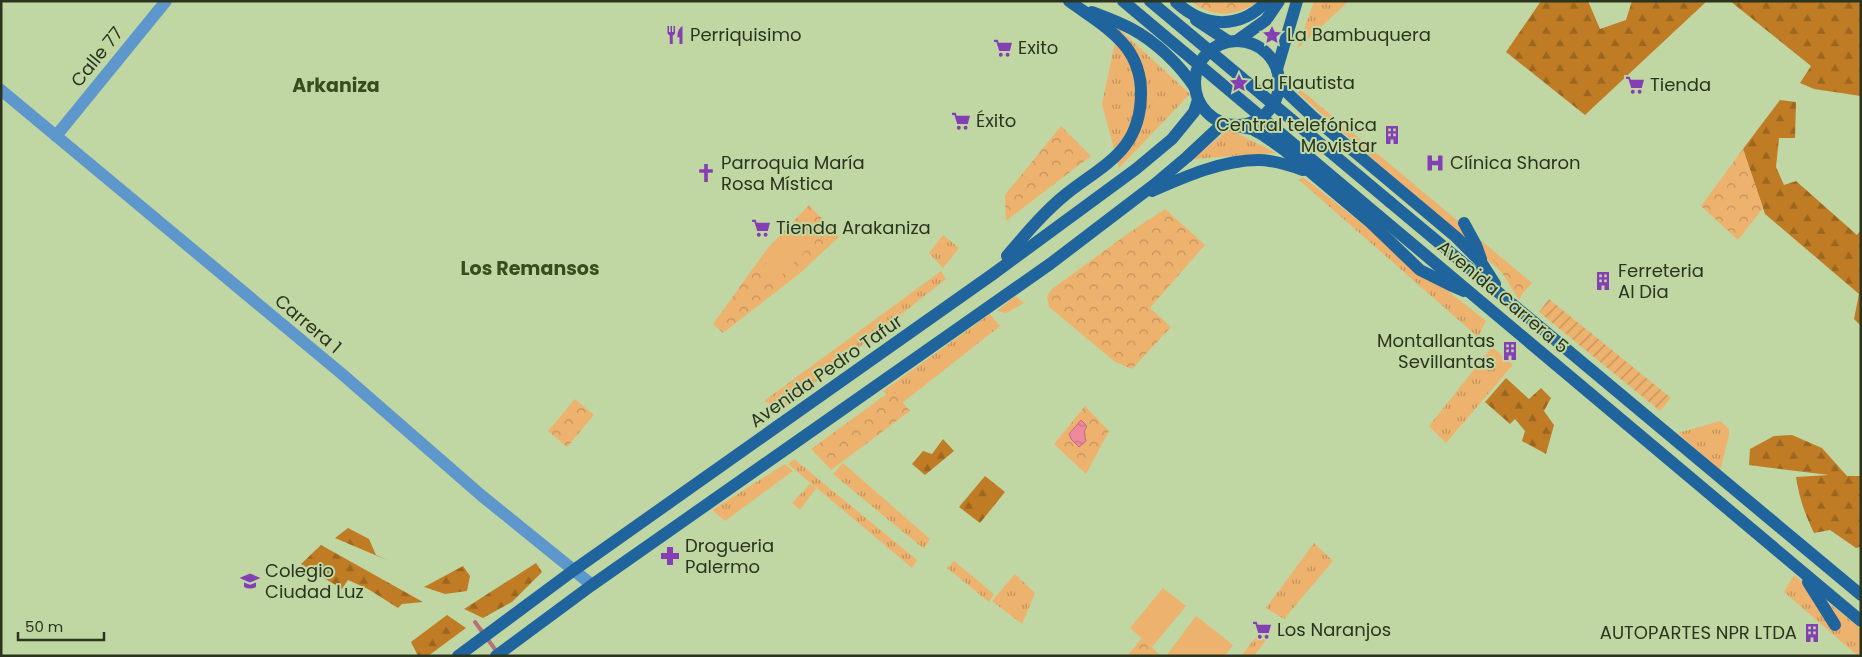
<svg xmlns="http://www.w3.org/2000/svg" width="1862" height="657" viewBox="0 0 1862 657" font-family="Poppins,sans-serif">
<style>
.grass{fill:url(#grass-tufts)}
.forest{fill:url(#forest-firs)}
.park{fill:url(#park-crowns)}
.garden{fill:url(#garden-furrows)}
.pitch{fill:#eeb26f}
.water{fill:url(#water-ripples);stroke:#b67078}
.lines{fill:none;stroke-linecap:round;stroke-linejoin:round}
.stream{stroke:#b67078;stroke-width:4}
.minor{stroke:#5e97cc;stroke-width:12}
.major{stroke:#1f649c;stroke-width:12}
.major-bridge{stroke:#1f649c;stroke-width:12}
.labels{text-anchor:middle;stroke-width:4;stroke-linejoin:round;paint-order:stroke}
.poi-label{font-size:18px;fill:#2b341f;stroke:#c0d7a3;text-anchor:start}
.street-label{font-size:18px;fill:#2b341f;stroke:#c0d7a3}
.neighbourhood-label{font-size:19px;font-weight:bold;fill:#394c1d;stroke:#c0d7a3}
</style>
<defs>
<pattern id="grass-tufts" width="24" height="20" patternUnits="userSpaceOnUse" patternTransform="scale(1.25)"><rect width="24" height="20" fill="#eeb26f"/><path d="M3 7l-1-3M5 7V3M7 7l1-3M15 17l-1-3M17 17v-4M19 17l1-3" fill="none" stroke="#c1925b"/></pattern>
<pattern id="forest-firs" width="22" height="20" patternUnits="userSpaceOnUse" patternTransform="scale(1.25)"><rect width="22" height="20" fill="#c07c24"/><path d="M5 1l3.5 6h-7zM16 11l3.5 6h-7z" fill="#9c661f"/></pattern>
<pattern id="park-crowns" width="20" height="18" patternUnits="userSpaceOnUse" patternTransform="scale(1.25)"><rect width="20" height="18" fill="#eeb26f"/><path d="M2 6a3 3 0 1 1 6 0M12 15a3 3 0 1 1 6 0" fill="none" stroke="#c1925b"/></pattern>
<pattern id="garden-furrows" width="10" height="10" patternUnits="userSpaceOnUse" patternTransform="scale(1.25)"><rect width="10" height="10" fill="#eeb26f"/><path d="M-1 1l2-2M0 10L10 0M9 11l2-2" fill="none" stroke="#c1925b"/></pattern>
<pattern id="water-ripples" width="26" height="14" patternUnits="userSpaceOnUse" patternTransform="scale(1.25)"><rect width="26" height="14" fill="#f1899e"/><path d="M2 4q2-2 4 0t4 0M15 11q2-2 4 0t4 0" fill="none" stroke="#c37180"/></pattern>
</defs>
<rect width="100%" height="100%" fill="#c0d7a3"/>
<g class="grass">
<polygon points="1314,1 1349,1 1297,49"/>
<polygon points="1118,28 1190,94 1119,168 1102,104"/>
<polygon points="1300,89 1532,283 1524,292 1298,93"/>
<polygon points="1229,129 1276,153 1193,159"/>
<polygon points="1303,177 1486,321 1478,337 1299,180"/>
<polygon points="943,235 959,248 943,268 929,253"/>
<polygon points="941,271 946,279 781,409 764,401"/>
<polygon points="990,314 1000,326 897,407 883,391"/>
<polygon points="1492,347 1513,365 1446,443 1429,426"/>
<polygon points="1720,421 1729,429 1729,435 1720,471 1678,433"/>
<polygon points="794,459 917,560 912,568 788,464"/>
<polygon points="843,463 930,539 924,549 833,474"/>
<polygon points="785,464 793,471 725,521 712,510"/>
<polygon points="810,484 816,488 800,510 792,503"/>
<polygon points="1314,543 1333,561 1284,619 1266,608"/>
<polygon points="954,561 994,594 989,602 947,568"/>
<polygon points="1015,574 1035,593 1022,624 992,601"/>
<polygon points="1794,575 1861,629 1861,656 1858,656 1784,592"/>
<polygon points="1260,632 1266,640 1254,656 1241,656"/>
</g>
<g class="forest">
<polygon points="1541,1 1588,1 1600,29 1626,20 1632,1 1707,1 1585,115 1506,52"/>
<polygon points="1730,1 1861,1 1861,96 1814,89 1800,83 1811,66"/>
<polygon points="1780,100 1796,102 1795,138 1779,138 1776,167 1784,185 1796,181 1857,235 1861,230 1861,326 1854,319 1859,294 1765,214 1743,149"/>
<polygon points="1506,378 1529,399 1541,388 1551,398 1544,411 1554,425 1546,454 1522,441 1525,431 1515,419 1510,424 1485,402"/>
<path d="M1792,435L1822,448L1847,476H1861V547L1856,548L1830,530L1814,533C1805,515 1799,497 1796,477L1829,475L1749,465L1750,449L1774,436Z"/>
<polygon points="943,439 954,451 925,475 912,464 923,451 932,454"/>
<polygon points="985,476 1005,492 980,523 959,507"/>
<polygon points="348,528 369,539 376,555 389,561 335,538"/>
<polygon points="321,545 423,602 402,604 398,608 368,589 348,580 342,589 301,564"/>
<polygon points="536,563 542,572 512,602 483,618 464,609"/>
<polygon points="463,566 470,576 467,591 445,594 424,587"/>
<polygon points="447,615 466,628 428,656 418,656 411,642"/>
</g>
<g class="park">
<path d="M1191,1H1258C1240,17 1209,18 1191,1Z"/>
<polygon points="1061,126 1091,156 1006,221 1005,195"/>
<polygon points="1743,149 1763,208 1738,240 1701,206"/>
<polygon points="809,205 839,237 799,274 723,333 713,324 767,249"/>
<polygon points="1165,209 1205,245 1150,308 1171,327 1132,369 1115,362 1049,307 1047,296 1052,289 1130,232"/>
<polygon points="1486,247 1528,284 1519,300"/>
<polygon points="1015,296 1024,303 1006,313 997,311"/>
<polygon points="892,390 910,411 831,470 811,449"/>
<polygon points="575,399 594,415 567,447 548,431"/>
<polygon points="1085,406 1109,431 1086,474 1054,444"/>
<polygon points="1142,638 1161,656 1127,656"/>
</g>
<polygon class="garden" points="1549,299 1671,398 1660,411 1539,312"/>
<g class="pitch">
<polygon points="796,233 809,247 778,279 764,265"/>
<polygon points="1163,588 1186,606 1152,647 1130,628"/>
<polygon points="1196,616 1233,645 1225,656 1166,656"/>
</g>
<polygon class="water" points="1081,420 1087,426 1084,432 1086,441 1079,447 1071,439 1069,434"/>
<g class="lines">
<polyline class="stream" points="475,622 497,652"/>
<g class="minor">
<polyline points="1,90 342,374 482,496 592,585"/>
<polyline points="56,136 166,1"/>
</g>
<g class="major">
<path d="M1176,2C1204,28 1240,30 1267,1"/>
<path d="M1092,12C1105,17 1119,22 1132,29C1156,42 1180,65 1195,88"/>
<polyline points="1196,20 1228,41"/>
<polyline points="1238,40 1266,20 1279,1"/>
<circle cx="1237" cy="83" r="42"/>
<polyline points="1277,69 1297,1"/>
<polyline points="1279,85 1313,117 1456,237 1481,262 1495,284"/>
<polyline points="1237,126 1252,129 1263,135 1283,149 1371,223 1420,270 1450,285 1464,291"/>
<path d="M1152,191C1184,177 1222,160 1258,160C1274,160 1289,165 1303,170"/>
<polyline points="1390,202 1861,595"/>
<polyline points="1379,216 1861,621"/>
<polyline points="1464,223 1476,245 1481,259"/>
<path d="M1007,256C1025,235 1043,213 1065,195C1104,164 1141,151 1141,93C1141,76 1136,60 1126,47C1111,28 1088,15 1069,1"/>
<polyline points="1808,582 1835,625"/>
<polyline points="458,656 574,570 993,274 1136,169 1172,139 1194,112 1198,100"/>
<polyline points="496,656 592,585 1050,264 1155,184 1187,157 1217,129 1225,124"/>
</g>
<g class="major-bridge">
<polyline points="1123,1 1379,216"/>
<polyline points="1150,1 1390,202"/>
</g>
</g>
<defs>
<g id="restaurant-bare" transform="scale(1.5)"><path d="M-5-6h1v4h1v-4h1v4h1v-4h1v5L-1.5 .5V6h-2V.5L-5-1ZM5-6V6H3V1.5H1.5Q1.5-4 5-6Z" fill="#833fb3" stroke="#c0d7a3" stroke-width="2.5" paint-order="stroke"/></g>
<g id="sight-bare" transform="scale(1.5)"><path d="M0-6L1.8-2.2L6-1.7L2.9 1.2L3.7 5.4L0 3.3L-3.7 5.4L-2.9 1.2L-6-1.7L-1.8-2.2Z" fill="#833fb3" stroke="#c0d7a3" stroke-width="2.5" paint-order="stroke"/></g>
<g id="supermarket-bare" transform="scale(1.5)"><path d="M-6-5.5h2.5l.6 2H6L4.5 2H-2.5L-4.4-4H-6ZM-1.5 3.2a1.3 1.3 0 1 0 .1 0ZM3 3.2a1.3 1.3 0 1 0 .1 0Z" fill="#833fb3" stroke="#c0d7a3" stroke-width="2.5" paint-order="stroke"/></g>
<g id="building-bare" transform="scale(1.5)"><path d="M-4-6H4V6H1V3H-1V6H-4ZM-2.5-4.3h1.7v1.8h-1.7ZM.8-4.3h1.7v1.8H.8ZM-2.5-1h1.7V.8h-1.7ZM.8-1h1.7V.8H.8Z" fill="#833fb3" stroke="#c0d7a3" stroke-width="2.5" paint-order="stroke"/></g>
<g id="hospital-bare" transform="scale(1.5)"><path d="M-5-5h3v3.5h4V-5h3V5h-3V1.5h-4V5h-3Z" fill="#833fb3" stroke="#c0d7a3" stroke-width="2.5" paint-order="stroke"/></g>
<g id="church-bare" transform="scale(1.5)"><path d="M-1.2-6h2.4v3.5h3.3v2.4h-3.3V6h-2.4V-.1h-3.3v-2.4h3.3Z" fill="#833fb3" stroke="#c0d7a3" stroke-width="2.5" paint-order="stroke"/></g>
<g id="pharmacy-bare" transform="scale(1.5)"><path d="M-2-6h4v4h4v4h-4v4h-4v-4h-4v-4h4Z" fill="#833fb3" stroke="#c0d7a3" stroke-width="2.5" paint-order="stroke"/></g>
<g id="school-bare" transform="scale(1.5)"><path d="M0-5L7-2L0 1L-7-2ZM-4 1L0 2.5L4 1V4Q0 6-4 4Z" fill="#833fb3" stroke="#c0d7a3" stroke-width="2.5" paint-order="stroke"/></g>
</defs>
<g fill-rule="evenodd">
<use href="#restaurant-bare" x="675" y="35"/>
<use href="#sight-bare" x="1272" y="35"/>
<use href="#supermarket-bare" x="1003" y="48"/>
<use href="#sight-bare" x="1239" y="83"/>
<use href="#supermarket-bare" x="1635" y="85"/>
<use href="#supermarket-bare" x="961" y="121"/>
<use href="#building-bare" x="1392" y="135"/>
<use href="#hospital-bare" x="1435" y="163"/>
<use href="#church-bare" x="706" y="173"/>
<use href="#supermarket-bare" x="761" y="228"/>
<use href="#building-bare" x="1603" y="281"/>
<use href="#building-bare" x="1510" y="351"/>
<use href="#pharmacy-bare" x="670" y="556"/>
<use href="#school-bare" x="250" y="581"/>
<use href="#supermarket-bare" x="1262" y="630"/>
<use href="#building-bare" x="1812" y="633"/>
</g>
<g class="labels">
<g class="poi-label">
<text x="690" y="41">Perriquisimo</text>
<text x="1287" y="41">La Bambuquera</text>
<text x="1018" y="54">Exito</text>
<text x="1254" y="89">La Flautista</text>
<text x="1650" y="91">Tienda</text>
<text x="976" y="127">Éxito</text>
<text x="1377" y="131" text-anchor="end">Central telefónica<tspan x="1377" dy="21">Movistar</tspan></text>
<text x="721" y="169">Parroquia María<tspan x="721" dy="21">Rosa Mística</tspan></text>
<text x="1450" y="169">Clínica Sharon</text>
<text x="776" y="234">Tienda Arakaniza</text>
<text x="1618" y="277">Ferreteria<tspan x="1618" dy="21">Al Dia</tspan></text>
<text x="1495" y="347" text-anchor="end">Montallantas<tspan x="1495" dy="21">Sevillantas</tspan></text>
<text x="685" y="552">Drogueria<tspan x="685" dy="21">Palermo</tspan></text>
<text x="265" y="577">Colegio<tspan x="265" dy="21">Ciudad Luz</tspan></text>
<text x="1277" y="636">Los Naranjos</text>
<text x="1797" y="639" text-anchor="end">AUTOPARTES NPR LTDA</text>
</g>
<g class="street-label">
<text transform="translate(97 57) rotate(-51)" y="6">Calle 77</text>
<text transform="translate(1503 297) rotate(40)" y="6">Avenida Carrera 5</text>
<text transform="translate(308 324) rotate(40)" y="6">Carrera 1</text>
<text transform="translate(826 371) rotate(-35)" y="6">Avenida Pedro Tafur</text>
</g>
<g class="neighbourhood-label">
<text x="336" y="92">Arkaniza</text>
<text x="530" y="275">Los Remansos</text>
</g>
</g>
<rect width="1862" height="657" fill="none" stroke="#2b341f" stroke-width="5"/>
<path d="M18 632v8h86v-8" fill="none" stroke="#2b341f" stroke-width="2.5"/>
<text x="25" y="632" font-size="15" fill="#2b341f" stroke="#c0d7a3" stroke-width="4" paint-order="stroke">50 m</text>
</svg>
